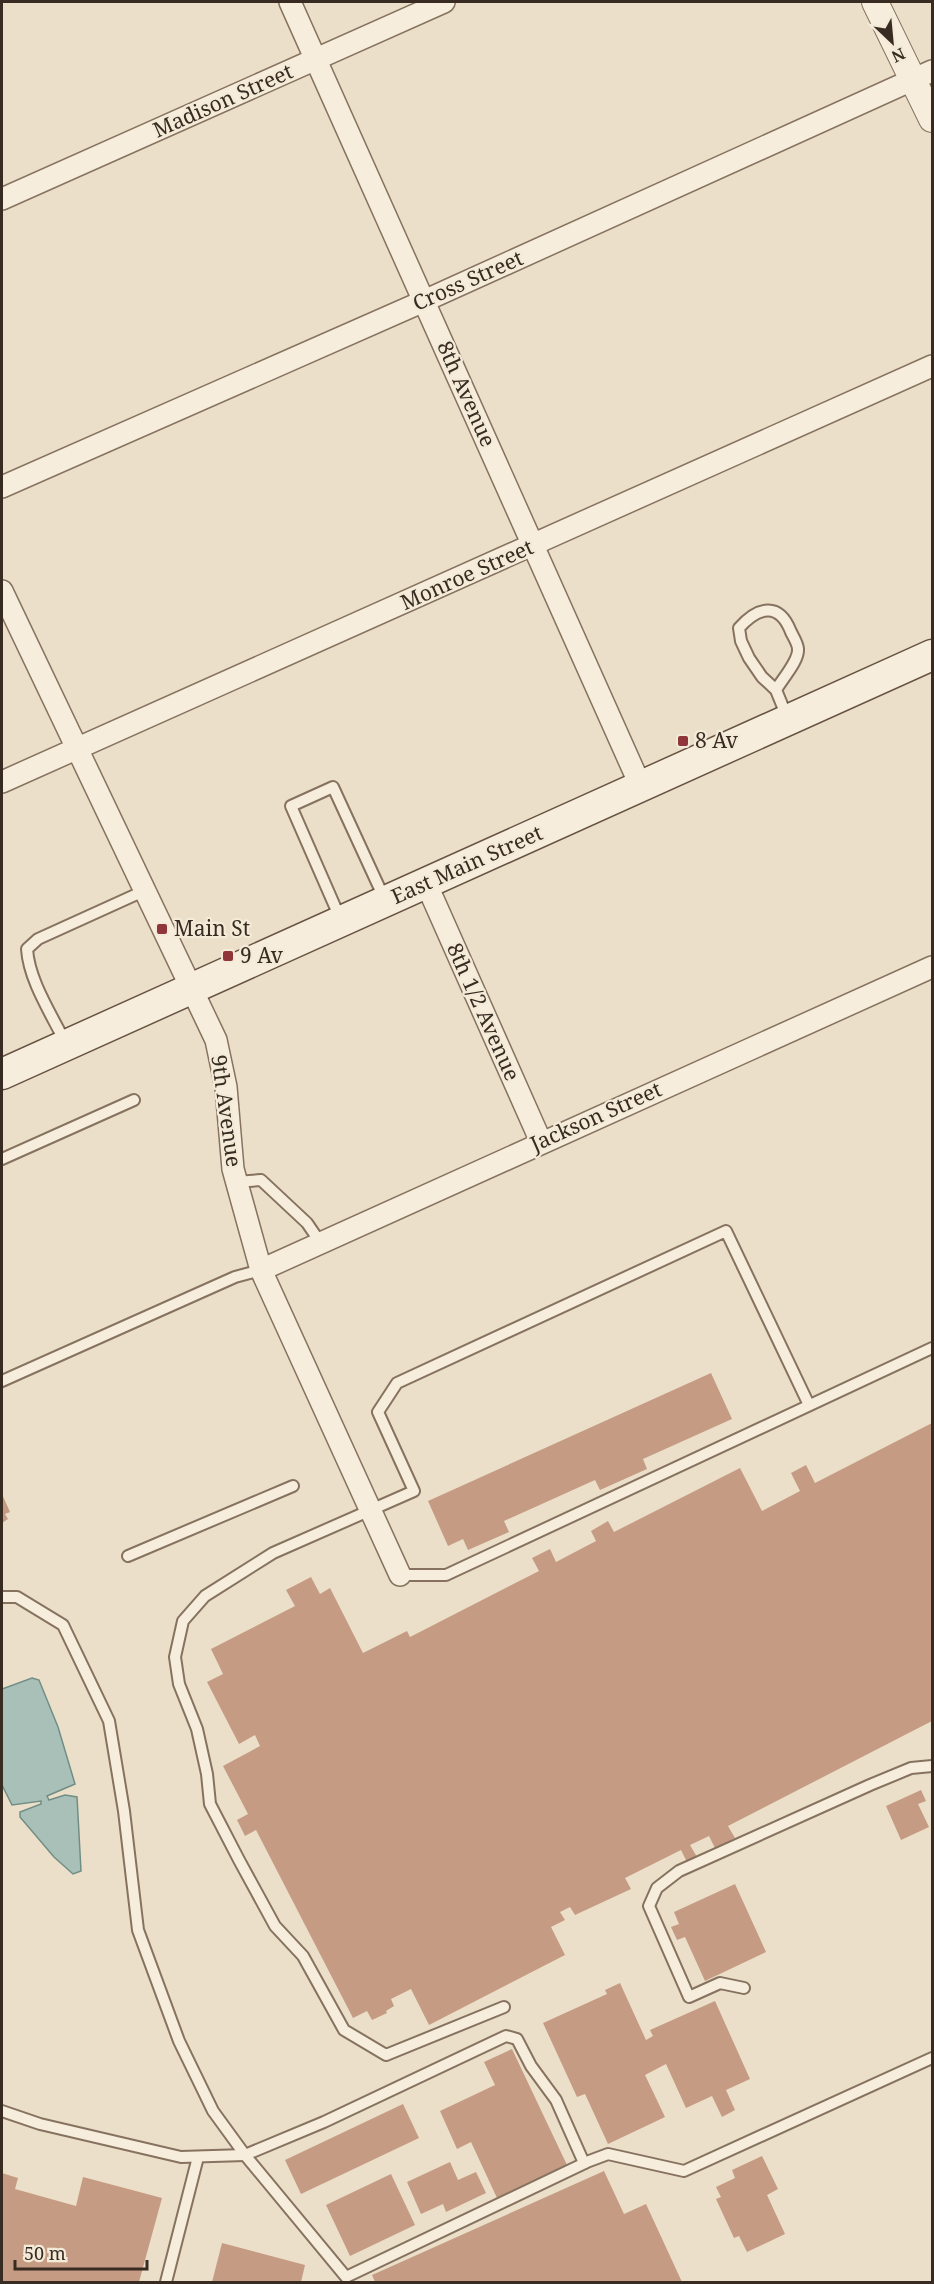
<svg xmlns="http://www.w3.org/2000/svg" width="934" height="2284" viewBox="0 0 934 2284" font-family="'Noto Serif',serif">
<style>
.water{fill:#a9c0b8;stroke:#718e85;stroke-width:1.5}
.building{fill:#c69b83}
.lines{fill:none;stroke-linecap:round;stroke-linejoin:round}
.service-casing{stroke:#86725f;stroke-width:14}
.minor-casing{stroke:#86725f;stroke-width:24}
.tertiary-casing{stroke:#86725f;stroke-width:28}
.secondary-casing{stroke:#685342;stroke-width:33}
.service{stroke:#f6eddc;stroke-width:10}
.minor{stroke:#f6eddc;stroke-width:21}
.tertiary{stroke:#f6eddc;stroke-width:26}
.secondary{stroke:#f6eddc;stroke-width:30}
.poi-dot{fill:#903539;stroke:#f3ead8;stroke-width:2}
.labels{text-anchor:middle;stroke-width:4.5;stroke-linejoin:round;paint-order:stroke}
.street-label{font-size:21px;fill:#382b21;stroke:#f3ead8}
.poi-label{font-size:21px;fill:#382b21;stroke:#f3ead8;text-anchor:start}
</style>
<rect width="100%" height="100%" fill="#ebdfc9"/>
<polygon class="water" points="32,1678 39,1680 58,1727 75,1784 47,1796 49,1800 65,1795 77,1797 81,1871 73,1874 54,1857 20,1817 20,1812 41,1804 41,1801 12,1805 2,1785 2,1689"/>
<g class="building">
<polygon points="711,1373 732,1419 643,1459 647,1469 600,1490 595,1480 504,1521 509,1532 468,1550 463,1539 448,1546 428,1501"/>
<polygon points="932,1423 932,1721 728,1826 735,1838 715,1848 709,1836 690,1845 697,1857 687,1862 681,1850 625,1878 631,1889 575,1915 570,1907 560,1912 565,1920 551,1927 565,1955 429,2025 411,1989 391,1999 394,2006 386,2011 387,2013 372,2020 367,2011 353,2018 256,1830 245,1836 237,1820 248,1814 223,1766 260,1746 255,1735 239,1744 207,1682 223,1674 211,1649 295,1606 286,1590 311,1577 320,1594 330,1588 363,1653 407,1631 410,1637 539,1571 532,1558 550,1549 556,1562 596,1541 591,1531 608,1521 614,1532 740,1468 762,1511 800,1491 791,1473 806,1465 815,1483"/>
<polygon points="2,1494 10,1512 5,1514 8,1519 2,1523"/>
<polygon points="921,1790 926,1801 918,1804 929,1827 901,1840 886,1806"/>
<polygon points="735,1884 766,1952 705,1981 685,1937 677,1940 671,1927 679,1924 674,1912"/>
<polygon points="620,1983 646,2040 653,2036 650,2030 715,2001 750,2079 726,2090 735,2110 722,2117 712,2096 686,2108 666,2064 645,2075 665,2117 608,2144 585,2094 577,2097 543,2023 607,1994 605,1990"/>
<polygon points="512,2049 567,2165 497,2198 471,2142 457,2149 440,2111 495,2085 484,2062"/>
<polygon points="403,2104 419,2138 301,2194 285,2160"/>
<polygon points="762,2156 778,2189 767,2195 785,2234 747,2252 739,2236 734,2238 716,2199 721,2197 716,2187 735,2178 732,2170"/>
<polygon points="450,2162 458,2180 476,2172 486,2193 446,2212 443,2204 421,2214 407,2182"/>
<polygon points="604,2171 624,2214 646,2204 682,2282 375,2282 372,2275"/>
<polygon points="2,2173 18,2178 15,2189 76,2206 83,2177 162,2198 139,2282 2,2282"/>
<polygon points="391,2174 415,2225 350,2256 326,2205"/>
<polygon points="222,2243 305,2265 301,2282 212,2282"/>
</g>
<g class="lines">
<g class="service-casing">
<g id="service">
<path d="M776,690C782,679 799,661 798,649C798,644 793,636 791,632C779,601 758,607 739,628L741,641L749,658L762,677L776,690L787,717"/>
<polyline points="340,918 291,806 333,787 385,900"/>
<path d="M66,1044C52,1015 29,981 27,949L38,939L146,890"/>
<polyline points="2,1159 134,1100"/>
<polyline points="236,1182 261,1180 307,1223 320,1242"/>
<polyline points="2,1381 235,1277 261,1270"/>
<polyline points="128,1556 293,1486"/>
<polyline points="400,1575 446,1575 932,1348"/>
<polyline points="2,1597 17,1597 63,1625 109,1721 124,1811 138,1930 179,2041 213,2111 245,2155 346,2277 585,2163"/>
<polyline points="744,1988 720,1983 689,1997 649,1906 657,1888 679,1871 870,1785 911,1768 932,1766"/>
<polyline points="504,2007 386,2055 344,2030 303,1956 275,1926 239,1860 210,1804 207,1774 197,1729 179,1684 175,1657 183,1621 205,1596 273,1553 414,1491 378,1412 397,1383 726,1231 809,1405"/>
<polyline points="2,2111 40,2124 181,2157 245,2155 324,2122 506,2036 517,2039 531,2066 556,2100 584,2163 608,2154 684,2171 932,2058"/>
<polyline points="166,2282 198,2157"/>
</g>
</g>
<g class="minor-casing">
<g id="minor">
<polyline points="290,2 641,787"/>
<polyline points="2,199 444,2"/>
<polyline points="2,487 424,301 932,71"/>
<polyline points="2,591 216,1040 226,1087 233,1169 261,1270 400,1575"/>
<polyline points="2,782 932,366"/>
<polyline points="426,883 541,1142"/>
<polyline points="261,1270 932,967"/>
</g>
</g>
<g class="tertiary-casing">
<polyline id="tertiary" points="875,2 932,119"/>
</g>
<g class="secondary-casing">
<polyline id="secondary" points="2,1074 932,655"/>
</g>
<use href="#service" class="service"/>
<use href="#minor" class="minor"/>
<use href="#tertiary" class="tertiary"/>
<use href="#secondary" class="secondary"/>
</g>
<g class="poi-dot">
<rect x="677" y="735" width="12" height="12" rx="3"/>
<rect x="156" y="923" width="12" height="12" rx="3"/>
<rect x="222" y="950" width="12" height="12" rx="3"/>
</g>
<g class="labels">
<g class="street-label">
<text transform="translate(223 101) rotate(-24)" y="7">Madison Street</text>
<text transform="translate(468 281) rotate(-24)" y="7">Cross Street</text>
<text transform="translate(466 394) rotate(66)" y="7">8th Avenue</text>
<text transform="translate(467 575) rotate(-24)" y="7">Monroe Street</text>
<text transform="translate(467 865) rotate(-24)" y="7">East Main Street</text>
<text transform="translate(483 1012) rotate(66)" y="7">8th 1/2 Avenue</text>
<text transform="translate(226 1111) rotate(82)" y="7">9th Avenue</text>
<text transform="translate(596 1117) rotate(-24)" y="7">Jackson Street</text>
</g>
<g class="poi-label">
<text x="695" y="748">8 Av</text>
<text x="174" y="936">Main St</text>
<text x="240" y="963">9 Av</text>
</g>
</g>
<rect width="934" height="2284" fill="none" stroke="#382b21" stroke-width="6"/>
<g transform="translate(892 42) rotate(154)" stroke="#f3ead8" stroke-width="4.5" paint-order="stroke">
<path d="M0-4.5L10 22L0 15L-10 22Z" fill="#382b21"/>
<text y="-9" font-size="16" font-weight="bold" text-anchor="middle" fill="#382b21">N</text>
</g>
<path d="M15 2260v9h132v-9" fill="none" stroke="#382b21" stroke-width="3"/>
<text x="24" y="2260" font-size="18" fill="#382b21" stroke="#f3ead8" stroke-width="4.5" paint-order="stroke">50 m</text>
</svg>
